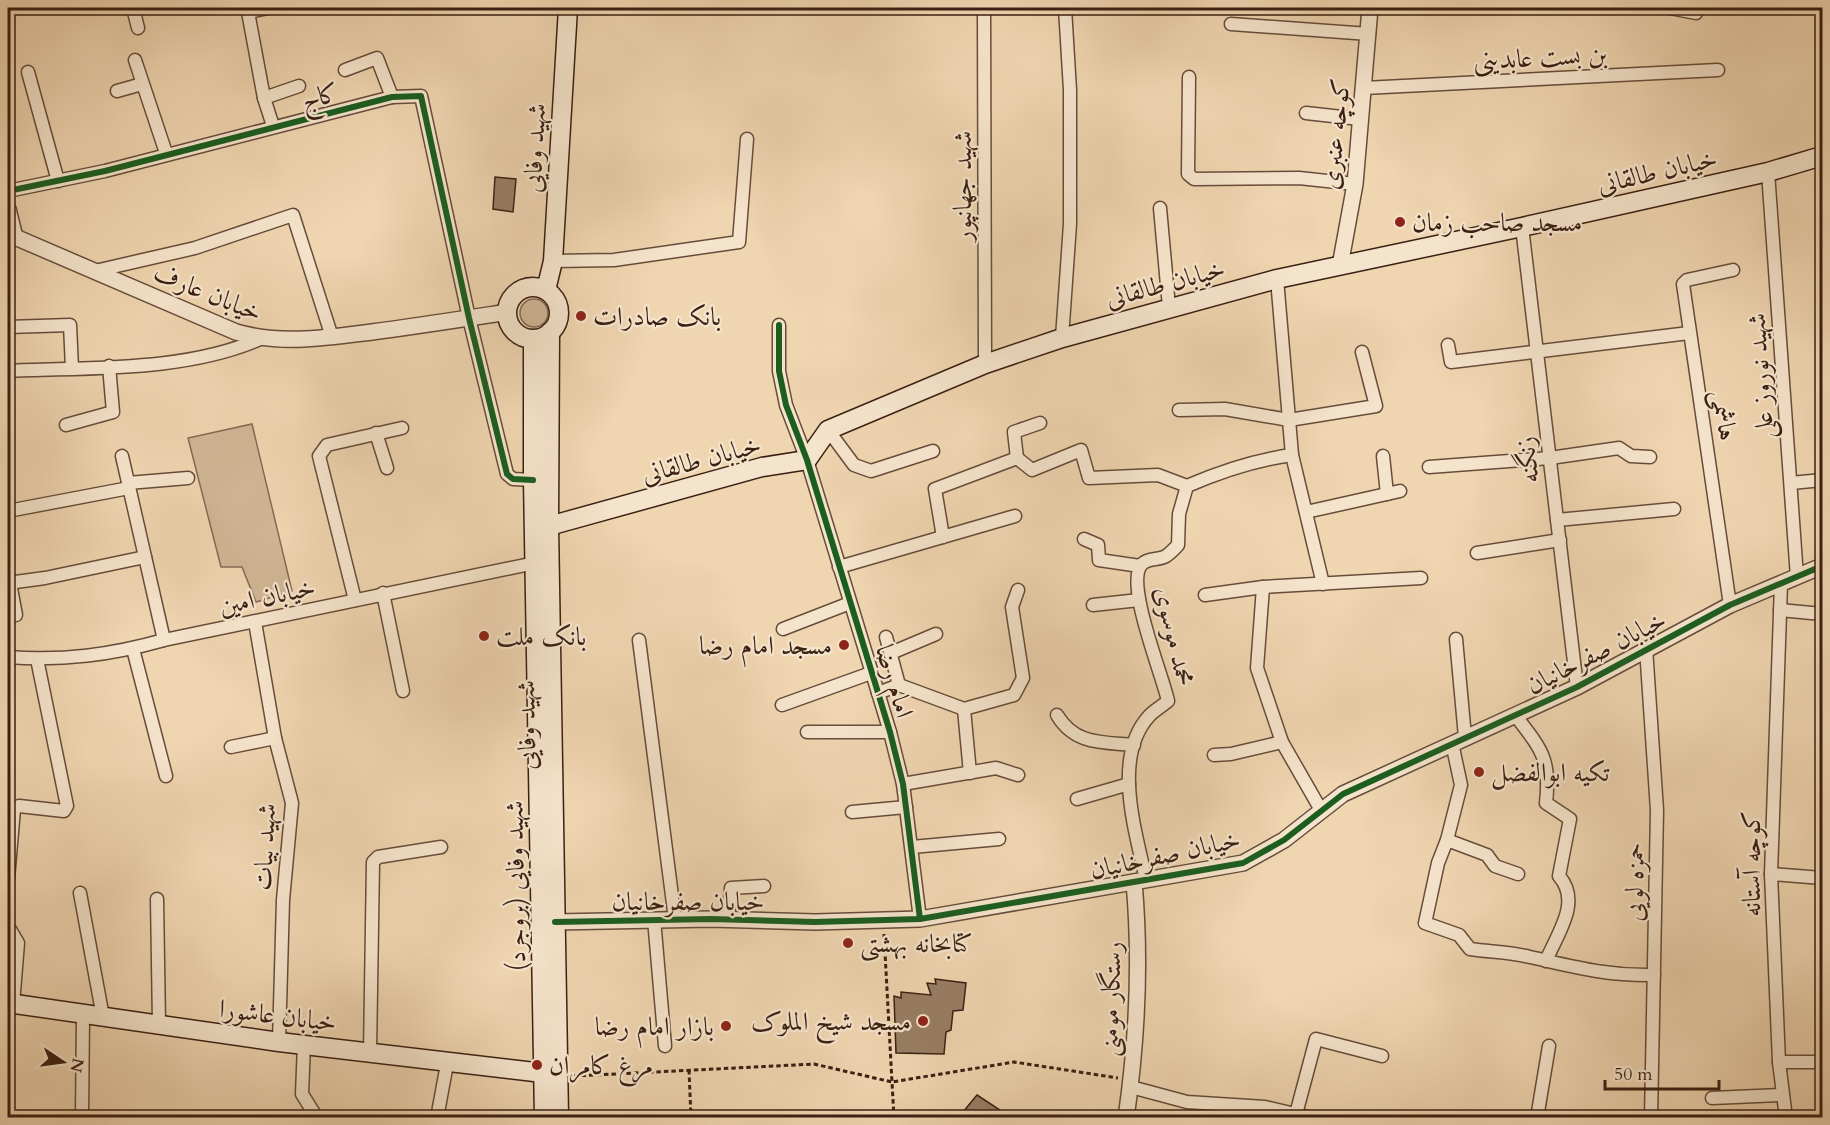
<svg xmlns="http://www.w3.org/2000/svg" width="1830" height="1125" viewBox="0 0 1830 1125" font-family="Cardo,Amiri,serif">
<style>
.green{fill:#d0b695;stroke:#856a54;stroke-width:1.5}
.building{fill:#987e65;stroke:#3a1f13;stroke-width:1.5}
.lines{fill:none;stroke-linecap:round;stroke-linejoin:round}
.minor-casing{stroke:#674c3a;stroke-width:15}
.tertiary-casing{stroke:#674c3a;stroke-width:18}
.secondary-casing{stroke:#3a1f13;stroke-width:21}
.path{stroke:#3a1f13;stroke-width:3;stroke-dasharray:4.5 3;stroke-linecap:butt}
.minor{stroke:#f5e4cc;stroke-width:12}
.tertiary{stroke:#f5e4cc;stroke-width:15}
.secondary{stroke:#f5e4cc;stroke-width:18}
.cycleway-casing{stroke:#f5e4cc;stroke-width:10}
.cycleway{stroke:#1b5e20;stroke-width:6}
.poi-dot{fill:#8f2418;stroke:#f5e4cc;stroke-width:2}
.labels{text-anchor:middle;stroke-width:4.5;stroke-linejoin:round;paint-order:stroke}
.street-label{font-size:26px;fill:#3a1f13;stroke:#f5e4cc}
.poi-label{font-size:26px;fill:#3a1f13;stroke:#f5e4cc;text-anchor:start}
</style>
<rect width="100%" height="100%" fill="#efd5b0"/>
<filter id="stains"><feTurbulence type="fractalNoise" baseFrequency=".00333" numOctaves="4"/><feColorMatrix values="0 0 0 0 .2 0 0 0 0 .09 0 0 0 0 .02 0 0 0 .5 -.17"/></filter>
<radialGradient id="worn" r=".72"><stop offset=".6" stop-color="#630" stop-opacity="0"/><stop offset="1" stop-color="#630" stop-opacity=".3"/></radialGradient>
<g class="green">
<circle cx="534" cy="313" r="14"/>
<polygon points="252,424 292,591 256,602 242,567 221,567 188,438"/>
</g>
<g class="building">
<polygon points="495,177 516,179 513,212 493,209"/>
<polygon points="935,979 966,983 963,1010 953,1011 951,1030 946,1032 944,1054 896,1053 894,996 901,998 901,992 931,995 927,983 936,984"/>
<polygon points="977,1095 1012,1118 958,1118"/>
</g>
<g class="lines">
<g class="minor-casing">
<g id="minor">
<polyline points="133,8 138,28"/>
<polyline points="268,8 248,12 264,98 273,126"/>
<polyline points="984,8 985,364"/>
<polyline points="1670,8 1696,13"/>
<polyline points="1231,24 1369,34"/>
<polyline points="135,60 166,153"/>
<polyline points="345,70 377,58 392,97"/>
<polyline points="28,72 58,181"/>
<polyline points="1189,77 1188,174 1194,179 1299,178 1355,184"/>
<polyline points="1364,88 1718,70"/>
<polyline points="117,91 142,84"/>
<polyline points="264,98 299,86"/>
<polyline points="1306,113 1360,119"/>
<polyline points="1768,172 1797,577"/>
<polyline points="8,191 105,171 392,97 421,96 469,318 507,474 513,479 533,480"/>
<polyline points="1160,208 1169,307"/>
<polyline points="1522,227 1577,687"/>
<polyline points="553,261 614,260 739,242 747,139"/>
<polyline points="95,271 195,248 293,215 332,337"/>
<polyline points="1277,279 1292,455 1323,584"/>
<polyline points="779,325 779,371 786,405 807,460 890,732 903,784 920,919"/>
<polyline points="8,327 70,325 72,368"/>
<polyline points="1062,338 1070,224 1070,90 1065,8"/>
<polyline points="1448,345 1451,362 1689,333"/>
<path d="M8,371C89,367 185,372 260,339"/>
<polyline points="1179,410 1225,409 1289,420 1376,406 1362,352"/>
<polyline points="66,425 113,412 109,366"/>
<polyline points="828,430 854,465 871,471 933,451"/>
<polyline points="376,433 387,468"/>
<polyline points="122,456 164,640"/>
<polyline points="1383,456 1387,494"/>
<polyline points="1017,458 1014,432 1040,423"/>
<polyline points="1429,467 1550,458 1619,448 1631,456 1650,457"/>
<polyline points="128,483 188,478"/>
<polyline points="1791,483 1822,480"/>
<polyline points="8,511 129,488"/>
<polyline points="1306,512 1400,491"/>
<polyline points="1557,520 1674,509"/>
<polyline points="943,537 935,489 1017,458 1032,470 1081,450 1089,478 1158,475 1187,486"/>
<polyline points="1084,539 1098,545 1099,560 1140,566"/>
<polyline points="1477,553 1560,540"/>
<polyline points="839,567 1015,516"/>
<polyline points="8,583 45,578 145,557"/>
<polyline points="10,583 16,615"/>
<polyline points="1781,584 1771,874 1779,1062 1786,1118"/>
<polyline points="1263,587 1257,668 1282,742 1321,810"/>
<polyline points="383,593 403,691"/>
<polyline points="1205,595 1263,587 1421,578"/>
<polyline points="355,600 319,456 327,445 402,428"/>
<polyline points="1093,605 1139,600"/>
<polyline points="1730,605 1683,284 1687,280 1733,270"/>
<polyline points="1780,610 1822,614"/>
<polyline points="255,622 275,738 292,803 283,900 279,1042"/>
<polyline points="783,629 850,603"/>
<polyline points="886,637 899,685"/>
<polyline points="1456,639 1465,737"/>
<polyline points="639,640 675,919"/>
<polyline points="1646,648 1657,810 1651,1118"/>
<polyline points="133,649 166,776"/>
<polyline points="891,653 936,634"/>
<path d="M8,657C63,661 111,655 164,640L535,563"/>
<polyline points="878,693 899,685 964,709 1014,695 1023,678 1012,607 1018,590"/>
<polyline points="782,705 871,673"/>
<polyline points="964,709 970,773"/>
<path d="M1057,715C1075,745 1102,742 1134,745"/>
<path d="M1515,715C1541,749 1551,758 1546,803L1570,819L1559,876C1582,902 1557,934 1546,961"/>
<polyline points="807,732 890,732"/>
<path d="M1452,743L1461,785L1447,840L1438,863L1425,923L1459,935L1470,949C1490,952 1511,952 1530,957C1575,967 1607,976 1654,975"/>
<polyline points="231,747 275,738"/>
<polyline points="1214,755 1231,754 1282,742"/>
<polyline points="903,784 996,768 1018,775"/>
<polyline points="1077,799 1129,784"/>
<polyline points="852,812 906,807"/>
<polyline points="1447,840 1487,855 1495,866 1518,874"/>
<polyline points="912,847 999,839"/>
<polyline points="1771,874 1822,878"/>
<polyline points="8,879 14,809 19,806 64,811 67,806 37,659"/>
<path d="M1146,880C1136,832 1111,756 1150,715C1155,710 1162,706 1168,701C1163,676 1124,582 1142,564C1148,558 1157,560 1164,557C1169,555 1174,549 1178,545L1179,514L1187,486C1222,471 1255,460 1292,455"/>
<polyline points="80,893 103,1017"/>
<polyline points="157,899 159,1024"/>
<polyline points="654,919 665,1046"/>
<polyline points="728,919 731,888 764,886"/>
<polyline points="8,926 18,943 13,1004"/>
<polyline points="304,1044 302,1094 317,1118"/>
<polyline points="370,1053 373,862 378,857 441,847"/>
<polyline points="1779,1062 1822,1062"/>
<polyline points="1131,1087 1187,1102 1265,1107 1312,1118"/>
<polyline points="1712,1098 1782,1095"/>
<polyline points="1296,1114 1316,1039 1382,1056"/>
<polyline points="82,1118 83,1014"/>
<polyline points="437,1118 447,1064"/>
<polyline points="1537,1118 1549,1046"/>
</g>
</g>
<g class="tertiary-casing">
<g id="tertiary">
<polyline points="8,209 15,237"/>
<path d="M8,234L236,332C281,345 325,338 372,332C417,326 462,319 508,312"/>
<polyline points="1340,266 1355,184 1370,8"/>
<polyline points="555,922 711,919 815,922 920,919 1243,863 1284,840 1343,794 1577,687 1730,605 1822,566"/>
<path d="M1126,1118C1137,1041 1141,960 1134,882"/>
</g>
</g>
<g class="secondary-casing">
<g id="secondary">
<circle cx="533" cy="313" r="26"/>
<polyline points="546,290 553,261 568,8"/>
<polyline points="550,332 549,526 559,1118"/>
<polyline points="533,339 533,480 544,1118"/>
<polyline points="549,526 762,467 807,460 828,430 985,364 1062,338 1277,279 1522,227 1768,172 1822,156"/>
<polyline points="8,1003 279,1042 543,1073"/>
</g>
</g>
<g class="path">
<polyline points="884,934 892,1082 1014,1062 1118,1078"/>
<polyline points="689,1070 691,1118"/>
<polyline points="574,1076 814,1064 892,1082 894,1118"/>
</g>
<use href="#minor" class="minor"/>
<use href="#tertiary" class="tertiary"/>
<use href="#secondary" class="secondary"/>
<g class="cycleway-casing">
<g id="cycleway">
<polyline points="8,191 105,171 392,97 421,96 469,318 507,474 513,479 533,480"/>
<polyline points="779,325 779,371 786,405 807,460 890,732 903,784 920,919"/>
<polyline points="555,922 711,919 815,922 920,919 1243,863 1284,840 1343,794 1577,687 1730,605 1822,566"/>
</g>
</g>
<use href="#cycleway" class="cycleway"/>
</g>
<g class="poi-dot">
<circle cx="1400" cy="222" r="6"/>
<circle cx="581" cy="316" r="6"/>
<circle cx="484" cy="636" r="6"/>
<circle cx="844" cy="645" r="6"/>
<circle cx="1479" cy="772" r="6"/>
<circle cx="848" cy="943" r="6"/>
<circle cx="923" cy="1021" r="6"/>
<circle cx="726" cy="1026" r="6"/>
<circle cx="537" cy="1065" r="6"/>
</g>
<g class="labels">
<g class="street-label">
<text transform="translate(1540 57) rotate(-3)" y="9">بن بست عابدینی</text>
<text transform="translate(320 96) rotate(-13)" y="9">کاج</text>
<text transform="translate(1335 134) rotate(-84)" y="9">کوچه عنبری</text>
<text transform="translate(534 148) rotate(-87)" y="9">شهید وفایی</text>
<text transform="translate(1657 171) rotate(-13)" y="9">خیابان طالقانی</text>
<text transform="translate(962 186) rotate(-90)" y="9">شهید جهانپور</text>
<text transform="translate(1165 283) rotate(-15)" y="9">خیابان طالقانی</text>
<text transform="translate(208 292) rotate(22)" y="9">خیابان عارف</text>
<text transform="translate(1760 376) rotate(-94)" y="9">شهید نوروز علی</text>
<text transform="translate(1725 415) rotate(81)" y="9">هاشمی</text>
<text transform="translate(701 459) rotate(-15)" y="9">خیابان طالقانی</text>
<text transform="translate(1527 460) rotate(-97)" y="9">زنگنه</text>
<text transform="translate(267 596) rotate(-12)" y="9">خیابان امین</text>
<text transform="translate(1175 636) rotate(77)" y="9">محمد موسوی</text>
<text transform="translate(1596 652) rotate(-27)" y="9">خیابان صفرخانیان</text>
<text transform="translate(895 681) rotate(73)" y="9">امام رضا</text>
<text transform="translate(526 725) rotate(-91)" y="9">شهید وفایی</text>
<text transform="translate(264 847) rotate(-87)" y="9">شهید بیات</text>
<text transform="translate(1165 854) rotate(-12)" y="9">خیابان صفرخانیان</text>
<text transform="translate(1751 864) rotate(-90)" y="9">کوچه آستانه</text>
<text transform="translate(1634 882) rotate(-89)" y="9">حمزه لویی</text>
<text transform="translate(515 886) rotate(-91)" y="9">شهید وفایی (بروجرد)</text>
<text x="688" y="910">خیابان صفرخانیان</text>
<text transform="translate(1110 999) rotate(-88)" y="9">رستگار مومنی</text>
<text transform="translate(278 1015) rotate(7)" y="9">خیابان عاشورا</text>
</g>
<g class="poi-label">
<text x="1412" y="231">مسجد صاحب زمان</text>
<text x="593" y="325">بانک صادرات</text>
<text x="496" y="645">بانک ملت</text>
<text x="832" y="654" text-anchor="end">مسجد امام رضا</text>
<text x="1491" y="781">تکیه ابوالفضل</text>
<text x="860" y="952">کتابخانه بهشتی</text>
<text x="911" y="1030" text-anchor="end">مسجد شیخ الملوک</text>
<text x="714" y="1035" text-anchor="end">بازار امام رضا</text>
<text x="549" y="1074">مرغ کامران</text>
</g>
</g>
<rect width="1830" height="1125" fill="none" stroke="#efd5b0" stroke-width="30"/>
<rect x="9" y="9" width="1812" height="1107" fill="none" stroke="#3a1f13" stroke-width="3"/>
<rect x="15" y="15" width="1800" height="1095" fill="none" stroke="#3a1f13" stroke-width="1.5"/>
<g transform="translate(63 1062) rotate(103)" stroke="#f5e4cc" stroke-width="4.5" paint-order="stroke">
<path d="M0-4.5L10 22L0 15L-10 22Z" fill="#3a1f13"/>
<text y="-9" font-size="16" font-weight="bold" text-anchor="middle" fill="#3a1f13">N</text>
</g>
<path d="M1605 1080v9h114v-9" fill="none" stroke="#3a1f13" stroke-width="3"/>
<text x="1614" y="1080" font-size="18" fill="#3a1f13" stroke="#f5e4cc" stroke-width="4.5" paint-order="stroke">50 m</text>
<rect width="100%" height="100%" filter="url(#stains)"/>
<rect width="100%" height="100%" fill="url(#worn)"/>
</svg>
